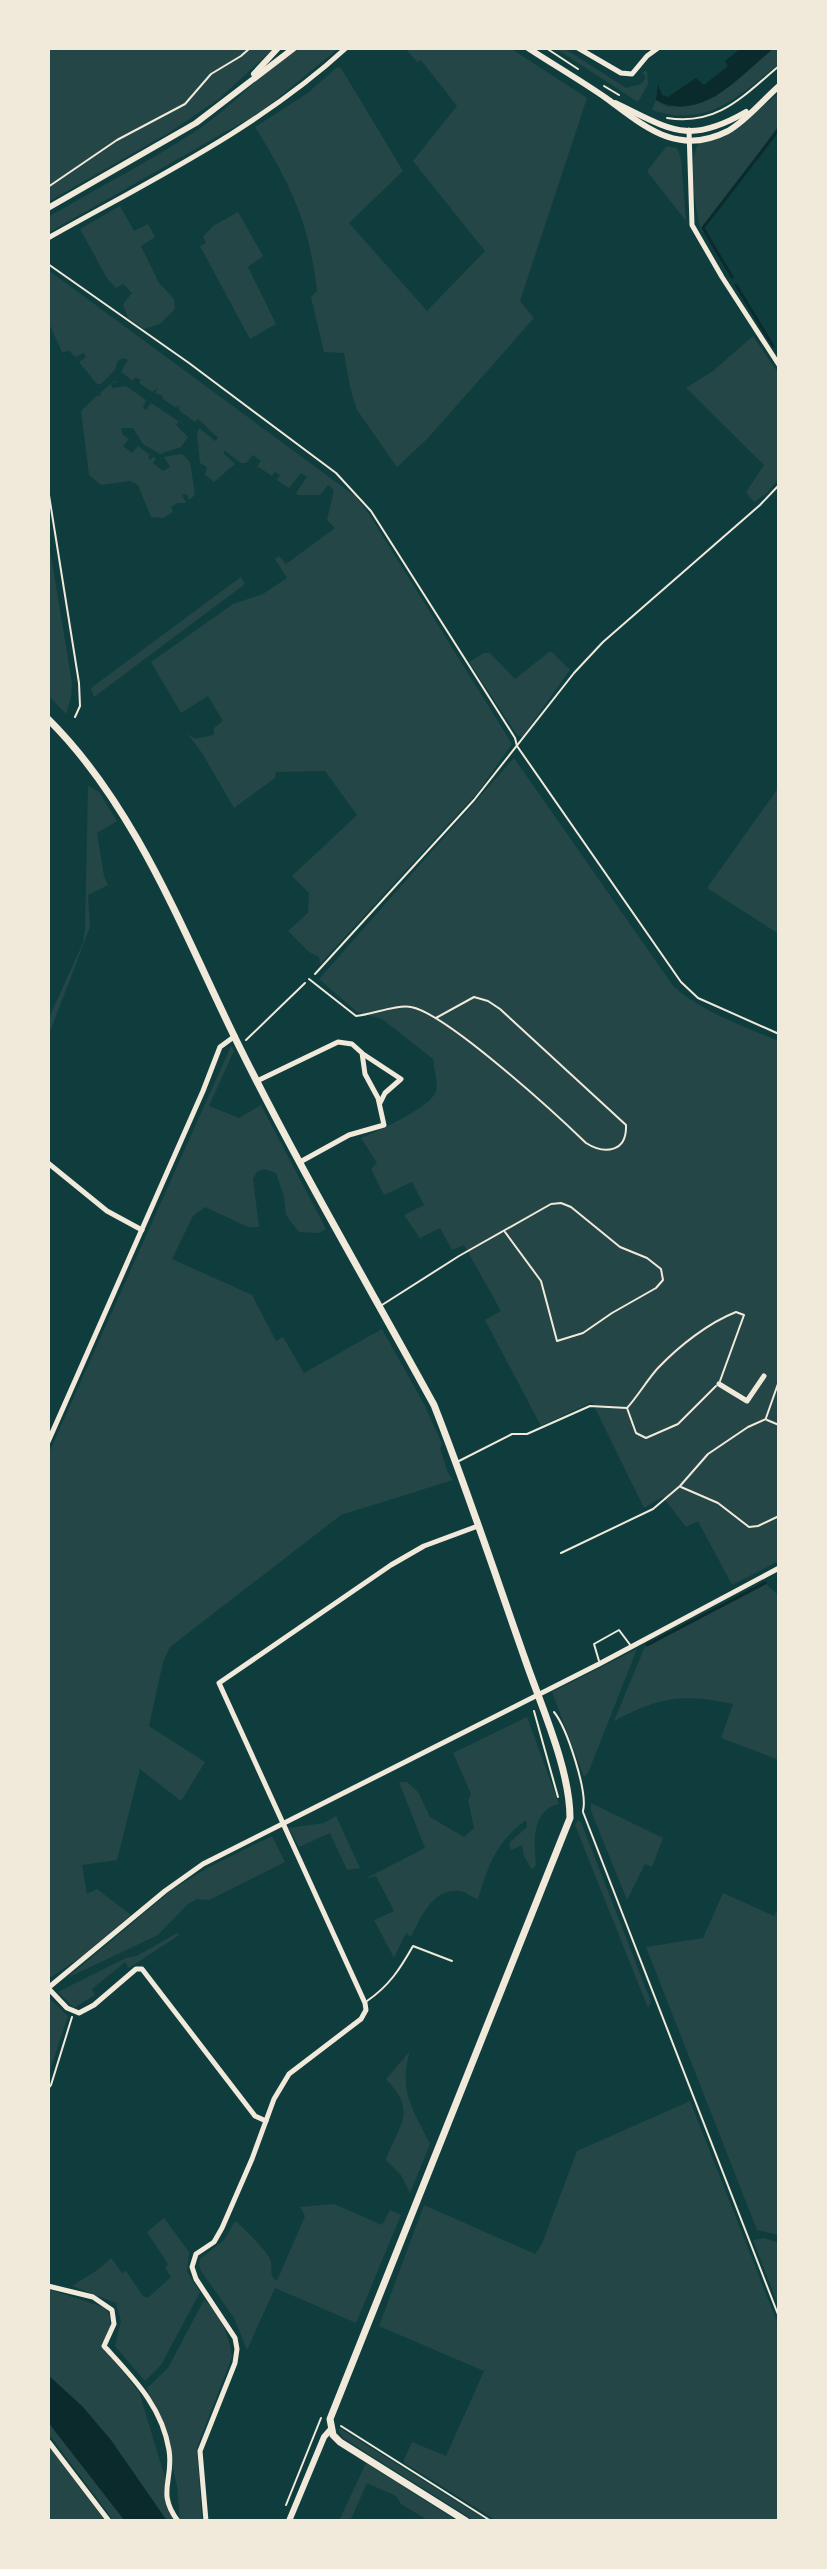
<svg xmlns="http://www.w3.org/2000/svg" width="827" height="2569" viewBox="0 0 827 2569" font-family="'IBM Plex Sans',sans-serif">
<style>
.green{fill:#244646}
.water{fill:#0a2a2b}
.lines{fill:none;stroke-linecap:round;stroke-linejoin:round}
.stream{stroke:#0a2a2b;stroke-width:3}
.path{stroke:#f1e9da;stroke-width:2}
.service{stroke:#f1e9da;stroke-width:2}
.minor{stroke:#f1e9da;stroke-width:5}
.tertiary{stroke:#f1e9da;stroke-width:6}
.secondary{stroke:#f1e9da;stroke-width:7}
</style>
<rect width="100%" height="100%" fill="#0f3d3e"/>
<g class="green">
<polygon points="48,48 274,48 220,98 170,132 48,202"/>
<path d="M301,48H339L262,111L48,233V217C98,188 150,161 199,129C235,104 263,70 301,48Z"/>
<path d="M405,48H510L587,98L520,301L534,318L428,438L397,467L357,410L350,387L344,353L324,352L311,297L317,291C309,222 291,185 255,127L308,93L337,67L341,68L403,171L349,223L427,311L485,251L413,161L457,106L421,60L417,62Z"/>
<polygon points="555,48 564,48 626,88 641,84 646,78 642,72 647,71 648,84 638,102"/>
<path d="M774,48H779V64C738,96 708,129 652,110L656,100L668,107L715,97Z"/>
<path d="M779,93V125L702,233C696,217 686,154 700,143C715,132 734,126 750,116C760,110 769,101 779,93Z"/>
<polygon points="667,146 677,148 681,159 686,221 647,171"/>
<polygon points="120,206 134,231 148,224 155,237 141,246 159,283 174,299 175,309 160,324 144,329 128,318 123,304 132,293 123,284 116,288 107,278 80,229"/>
<polygon points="238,212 263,256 248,267 276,324 250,339 200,246 206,243 203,237 213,226"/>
<polygon points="48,270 355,496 369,514 512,744 478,792 320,964 319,957 309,952 288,931 308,913 309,893 292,876 357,815 325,771 276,772 275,778 234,808 202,753 187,733 195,739 214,735 214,728 223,721 208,696 181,713 151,662 233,604 263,594 287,578 275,559 279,556 286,564 335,528 327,520 334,490 328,485 320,495 298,495 296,493 307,477 301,473 289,488 277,480 280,475 275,472 272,476 257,466 261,461 253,455 246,463 241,463 225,451 223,453 235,464 214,482 205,475 207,467 200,463 197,434 199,428 215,441 218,438 198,419 195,422 180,411 178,405 176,408 163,399 163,396 155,393 158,388 152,392 139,383 141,380 135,377 133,381 121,372 128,360 123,358 118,361 115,370 101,384 97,384 79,362 86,357 83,353 76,357 69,351 62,352 48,321"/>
<polygon points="753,336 779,374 779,478 767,493 754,502 746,492 764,465 686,388 713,371"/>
<polygon points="114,381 119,382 111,383 112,388 126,386 146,400 143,408 146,410 151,403 187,427 178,422 176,425 188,437 181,447 160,454 143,444 133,428 121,428 123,435 129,439 123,446 132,453 138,446 150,455 148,458 150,460 153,457 156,458 153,463 163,471 170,467 164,457 182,454 190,462 195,495 189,500 187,494 182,494 186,503 177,503 171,507 173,512 163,518 151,517 138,485 130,481 101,485 89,475 81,411 98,395 101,396 100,393"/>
<polygon points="48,538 72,683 71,697 66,714 48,695"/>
<polygon points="241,577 245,584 94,697 91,688"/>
<polygon points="549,652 552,652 570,670 522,737 517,735 469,662 484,653 490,653 515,679"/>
<path d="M514,758L674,987C705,1013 742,1026 779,1041V1561L732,1585L698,1521L686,1527L663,1497L644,1508L592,1402L541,1426L485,1320L501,1311L464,1245L452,1250L440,1228L420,1238L404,1215L424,1205L412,1182L384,1195L371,1169L377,1163L361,1138C376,1132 432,1107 436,1091C438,1082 434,1069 433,1059L382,1019L357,1012L319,979Z"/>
<polygon points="88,786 99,792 117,821 97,833 104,876 108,885 88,895 90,927 48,1037 48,1020 83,943 85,930"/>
<polygon points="779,787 779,934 707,888"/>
<polygon points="231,1046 234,1051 209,1106 239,1118 261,1105 326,1229 318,1233 299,1232 286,1215 284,1197 276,1173 264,1169 257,1172 253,1179 259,1227 248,1227 205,1207 193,1216 172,1259 252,1295 276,1341 283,1337 304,1373 382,1329 425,1406 442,1444 440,1448 448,1473 453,1480 341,1515 170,1647 163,1662 149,1726 205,1762 181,1801 140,1769 117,1860 82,1865 87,1894 97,1889 131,1915 81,1957 51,1977 48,1977 48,1455"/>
<path d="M764,1582L779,1596V1760L721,1738L733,1704C683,1693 659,1697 614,1721L646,1644Z"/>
<polygon points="637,1649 588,1773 584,1777 552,1692"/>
<path d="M527,1717L559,1804C531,1810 534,1843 536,1865L532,1870L524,1856L522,1845L511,1850L509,1843L527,1827L526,1820C496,1842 488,1866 478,1899C472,1898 467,1892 460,1891C433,1887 421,1917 411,1937L406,1933L394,1958L374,1920L394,1911L376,1876L365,1879L425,1848L399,1782H407L418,1792L430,1817L464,1837L474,1828L468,1800L471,1794L453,1753Z"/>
<polygon points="591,1803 663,1838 652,1867 645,1864 627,1900 591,1811"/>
<polygon points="336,1816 360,1868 347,1870 330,1833 299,1847 289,1828 324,1823"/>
<polygon points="578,1820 581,1822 651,2002 648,2008 575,1825"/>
<polygon points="272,1836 285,1862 209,1900 197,1899 188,1904 158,1935 67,1978 173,1889 211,1866"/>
<polygon points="723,1893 774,1916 779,1908 779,2235 757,2230 646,1947 703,1938"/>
<polygon points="177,1933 179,1935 129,1968 125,1962 92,1989 95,1995 74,2008 58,1992 126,1958 137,1956"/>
<polygon points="50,1999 68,2016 48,2076 48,2001"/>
<path d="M410,2051C398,2091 413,2109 430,2144L410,2193L401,2175L386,2160C398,2125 419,2114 386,2079Z"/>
<polygon points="690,2101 779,2327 779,2521 497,2521 403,2462 412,2442 446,2456 484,2371 379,2326 424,2205 535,2254 542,2244 577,2151"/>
<path d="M334,2204L382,2225L390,2210L401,2215L356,2323L275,2288L247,2350L234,2318L201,2271L199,2265L200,2259L224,2240L235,2221C242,2226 267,2251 270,2259C274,2269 267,2274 277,2281L305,2216L300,2207Z"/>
<polygon points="164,2218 189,2252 187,2272 200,2292 161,2365 145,2381 115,2346 121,2321 116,2303 72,2286 99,2269 111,2258 122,2273 126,2271 143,2296 147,2298 150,2296 171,2277 165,2268 168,2264 147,2232"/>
<polygon points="764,2238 779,2243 779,2307 753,2240"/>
<path d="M48,2289L103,2307C116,2318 110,2332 101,2344L139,2392L170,2494L175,2521H167L164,2518C129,2464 96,2418 48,2375Z"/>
<path d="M204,2300C219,2312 230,2337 232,2357L197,2447L202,2521H180L177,2485L170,2457L147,2388L168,2368Z"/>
<polygon points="48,2422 125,2521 114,2521 48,2433"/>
<polygon points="338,2429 341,2429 488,2521 475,2521 343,2438"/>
<polygon points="48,2445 105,2521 48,2521"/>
<polygon points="366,2463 457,2521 429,2521 401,2504 396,2496 367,2483 350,2521 339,2521"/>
</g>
<g class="water">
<path d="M741,48H774C742,74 701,125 656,100L658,84L662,95L668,97L696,78L704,85L728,66L725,61Z"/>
<polygon points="48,2375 82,2406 111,2440 167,2521 125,2521 48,2422"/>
</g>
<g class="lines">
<g class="stream">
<polyline points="732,277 703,228 779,129"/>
<polyline points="736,285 773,346"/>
<polyline points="778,352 779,354"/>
<polyline points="778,1578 779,1577"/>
<polyline points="647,1645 765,1583"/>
</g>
<g class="path">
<polyline points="546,48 578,69"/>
<polyline points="604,86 619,95"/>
<path d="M667,118C718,126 743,96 779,66"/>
<polyline points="48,187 117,140 185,104 211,74 241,56 250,48"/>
<polyline points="48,264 189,363 336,473 371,511 515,738 517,746 681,982 698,998 779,1034"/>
<polyline points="48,489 79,683 80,706 75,717"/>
<polyline points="315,974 474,800 574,673 603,642 760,505 779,485"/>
<polyline points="246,1040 305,983"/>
<polyline points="534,1711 558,1797"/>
<path d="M554,1712C567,1728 588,1792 583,1811"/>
<polyline points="583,1812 779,2317"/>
<polyline points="48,2089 51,2085 72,2017"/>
<polyline points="341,2426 491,2521"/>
<polyline points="286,2505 321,2418"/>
</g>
<g class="service">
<path d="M309,979L356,1016C371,1015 397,1004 411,1007C446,1013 557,1115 586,1143C605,1155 627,1152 626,1125L500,1009L488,1001L474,997L436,1018"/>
<polyline points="382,1305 459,1256 551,1204 561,1203 571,1207 620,1247 647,1258 661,1269 663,1280 656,1288 612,1313 583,1333 557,1341 541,1281 505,1232"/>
<polyline points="627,1408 636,1433 646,1438 678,1424 716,1386"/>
<polyline points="766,1418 779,1381"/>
<polyline points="767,1420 779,1425"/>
<path d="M457,1462L512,1434H527L590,1406L627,1408C638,1396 647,1380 658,1368C679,1346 708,1323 736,1312L744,1315L720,1381"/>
<polyline points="681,1487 718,1503 749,1527 758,1526 779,1516"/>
<polyline points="561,1553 653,1509 680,1486 708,1454 748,1427 766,1419"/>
<polyline points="599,1661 594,1644 619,1630 631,1646"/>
<path d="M367,2001C389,1986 400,1969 413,1946L452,1961"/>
</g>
<g class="minor">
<polyline points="578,48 621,73 632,74 647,56 658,48"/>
<polyline points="689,130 692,225 722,277 779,365"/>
<path d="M48,238C151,180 259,128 346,48"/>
<polyline points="363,1054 401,1079 385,1093 380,1103"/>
<polyline points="257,1081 338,1042 352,1044 362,1053 365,1074 378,1098 384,1125 349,1135 300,1162"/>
<polyline points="48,1163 107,1211 142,1230"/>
<polyline points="719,1384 747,1401 764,1376"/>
<polyline points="48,1442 203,1091 220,1047 235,1036"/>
<polyline points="48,1988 165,1891 203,1864 599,1664 779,1568"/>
<polyline points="48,1988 67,2008 79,2013 94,2005 136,1969 142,1969 255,2116 266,2121"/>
<path d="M48,2286L93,2297L112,2310L114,2324L104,2346C133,2378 162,2406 169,2450C174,2481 156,2492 178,2521"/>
<polyline points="48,2441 109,2521"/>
<polyline points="206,2521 200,2451 235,2363 237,2349 235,2338 196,2279 192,2267 196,2254 214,2242 222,2228 252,2159 274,2099 289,2074 361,2019 366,2010 365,2003 219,1683 391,1565 424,1546 478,1526"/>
</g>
<g class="tertiary">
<path d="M528,48C554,65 580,80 606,98C644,126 677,157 728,131C746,121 763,100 779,86"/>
<polyline points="254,74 278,48"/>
<path d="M615,103C670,129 687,146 746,112"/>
<polyline points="48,208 196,123 294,48"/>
<polyline points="289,2521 324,2437 331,2429"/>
</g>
<path class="secondary" d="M48,719C137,807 185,937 240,1048C300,1169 369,1286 434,1405C467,1489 495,1574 525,1659C541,1706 570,1769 570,1818L330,2419L333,2435L340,2442L466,2521"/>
</g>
<rect width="827" height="2569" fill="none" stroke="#f1e9da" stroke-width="100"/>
</svg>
